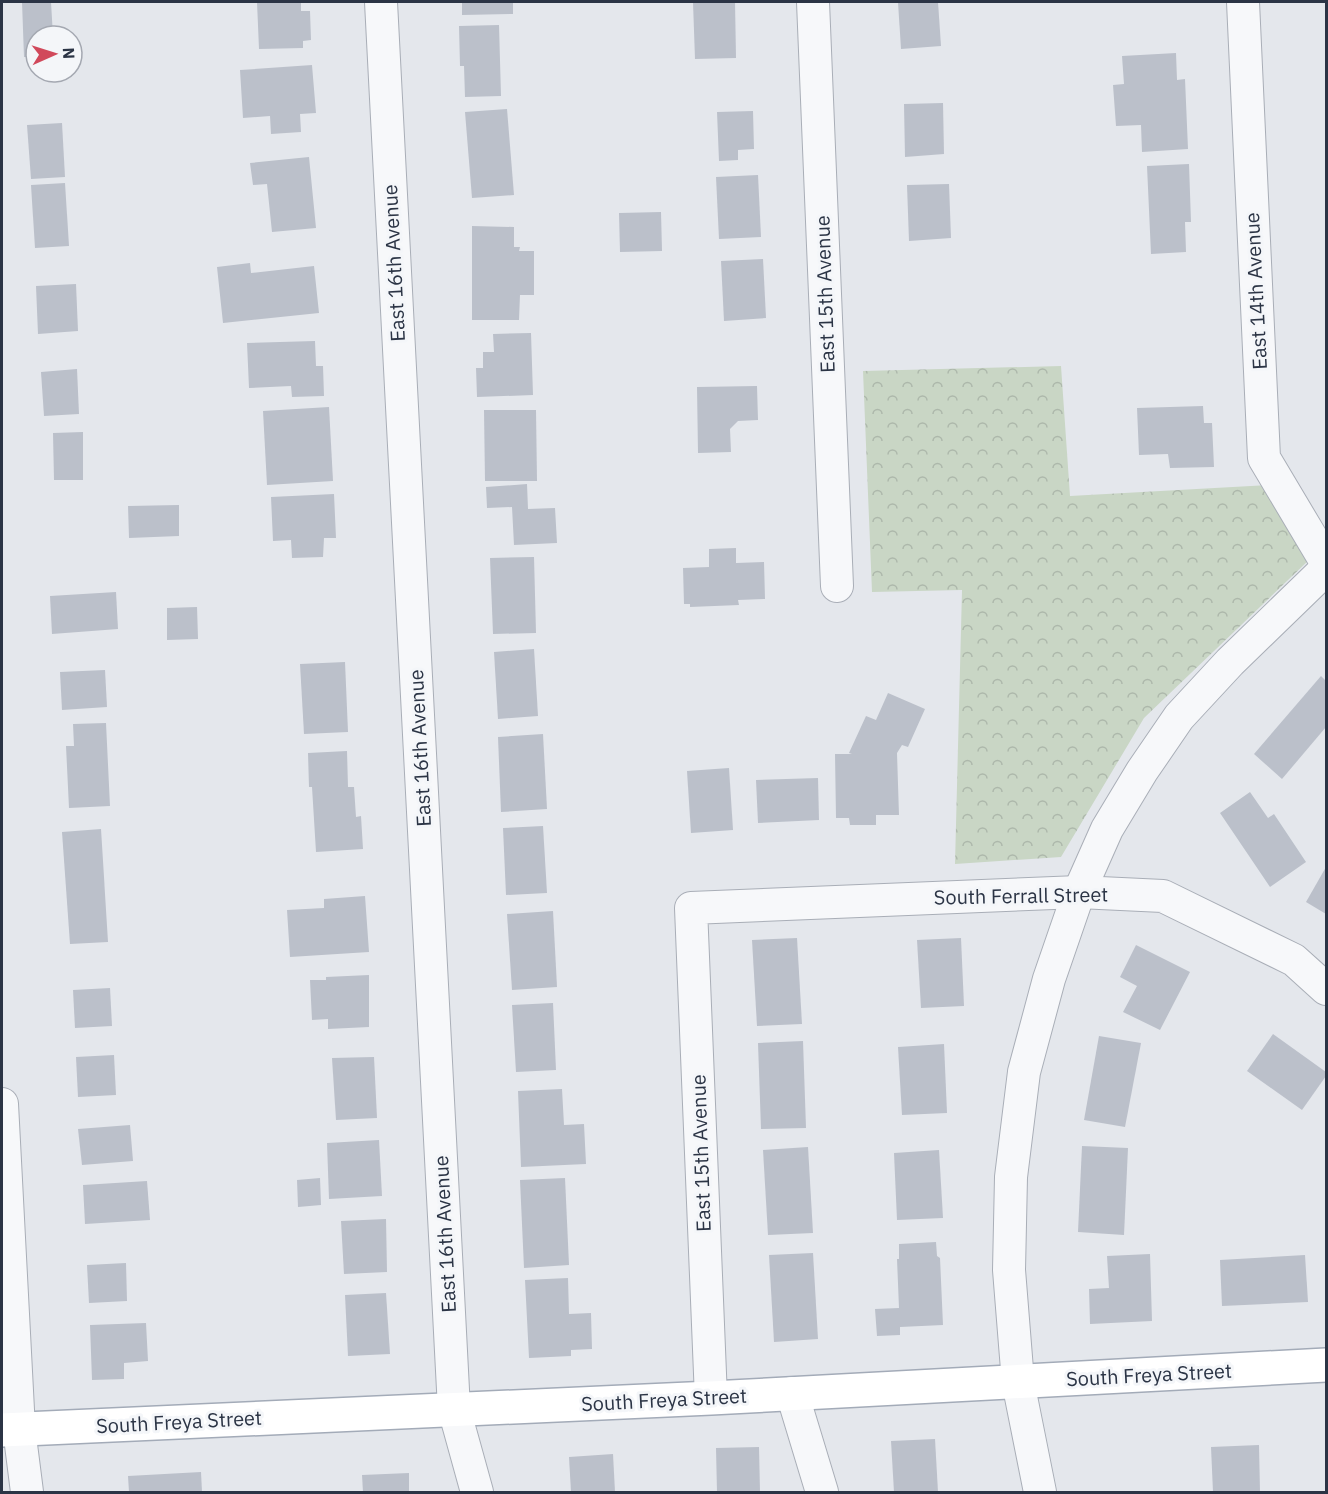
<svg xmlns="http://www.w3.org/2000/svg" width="1328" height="1494" viewBox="0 0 1328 1494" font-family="'IBM Plex Sans',sans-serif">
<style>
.forest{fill:url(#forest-crowns)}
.building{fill:#bbc0ca}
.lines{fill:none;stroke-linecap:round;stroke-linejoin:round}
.minor-casing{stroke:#a9aeb7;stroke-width:34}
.major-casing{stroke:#a3abb8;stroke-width:36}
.minor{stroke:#f7f8fa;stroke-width:32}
.major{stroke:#fff;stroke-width:33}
.labels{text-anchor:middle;stroke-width:6;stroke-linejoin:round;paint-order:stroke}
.street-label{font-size:20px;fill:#2b3445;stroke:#f4f6f9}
</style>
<defs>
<pattern id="forest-crowns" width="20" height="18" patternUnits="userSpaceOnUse" patternTransform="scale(1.5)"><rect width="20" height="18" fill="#c9d6c5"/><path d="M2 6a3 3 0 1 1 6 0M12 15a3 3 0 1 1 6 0" fill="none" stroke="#adb8ab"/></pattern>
</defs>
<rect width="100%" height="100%" fill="#e4e7ec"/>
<polygon class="forest" points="1061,366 1070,496 1269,485 1310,559 1144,718 1061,857 955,864 962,590 872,592 863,371"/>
<g class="building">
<polygon points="22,2 51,2 53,36 36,36 36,62 30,62 29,57 24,57"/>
<polygon points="257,2 301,2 301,11 310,11 311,40 303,41 303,48 259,49"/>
<polygon points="462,2 513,2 513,14 462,15"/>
<polygon points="693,2 735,2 736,58 695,59"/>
<polygon points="898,2 938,2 941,46 901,49"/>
<polygon points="499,25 501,96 465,97 464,66 460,66 459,26"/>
<polygon points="1176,53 1177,80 1185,79 1188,149 1142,152 1141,125 1116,126 1113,85 1124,84 1122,56"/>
<polygon points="312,65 316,113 300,114 301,132 271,134 270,116 243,118 240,70"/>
<polygon points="943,103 944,154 905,157 904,104"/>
<polygon points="507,109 514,195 472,198 465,112"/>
<polygon points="753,111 754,149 738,150 738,160 719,161 717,112"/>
<polygon points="62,123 65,177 31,179 27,125"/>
<polygon points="309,157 316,228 272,232 267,184 253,185 250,163"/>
<polygon points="1189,164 1191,222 1185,222 1186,252 1151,254 1147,166"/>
<polygon points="758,175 761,237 719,239 716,177"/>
<polygon points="65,183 69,246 35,248 31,185"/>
<polygon points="949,184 951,238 909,241 907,185"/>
<polygon points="661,212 662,251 620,252 619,213"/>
<polygon points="472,226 514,227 514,247 520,247 519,251 534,251 534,295 520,295 519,320 472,320"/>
<polygon points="763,259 766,318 724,321 721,261"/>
<polygon points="250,263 251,273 314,266 319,313 223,323 217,267"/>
<polygon points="76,284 78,331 38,334 36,286"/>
<polygon points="531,333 533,395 477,397 476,368 483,368 483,352 494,352 493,334"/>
<polygon points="315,341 316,366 323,366 324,396 292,397 291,386 249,388 247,343"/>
<polygon points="77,369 79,414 44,416 41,372"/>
<polygon points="757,386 758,420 738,421 730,429 731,452 698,453 697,387"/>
<polygon points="1203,406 1204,423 1212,423 1214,467 1170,468 1168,454 1139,455 1137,408"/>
<polygon points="329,407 333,481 267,485 263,411"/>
<polygon points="484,410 536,410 537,481 485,481"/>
<polygon points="83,432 83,480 54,480 53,433"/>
<polygon points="527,484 528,509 555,508 557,543 514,545 512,507 487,508 486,487"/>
<polygon points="334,494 336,538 324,538 323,557 292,558 291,540 273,541 271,497"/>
<polygon points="179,505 179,536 129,538 128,506"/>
<polygon points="736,548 736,563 764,562 765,599 738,600 739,605 690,607 690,604 684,604 683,568 709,567 709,549"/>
<polygon points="534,557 536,633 493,634 490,558"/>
<polygon points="116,592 118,629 52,634 50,596"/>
<polygon points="197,607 198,639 167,640 167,608"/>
<polygon points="534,649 538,716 498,719 494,652"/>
<polygon points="345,662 348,732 304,734 300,664"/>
<polygon points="105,670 107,707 62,710 60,672"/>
<polygon points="1321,676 1326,681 1326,727 1282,779 1254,754"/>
<polygon points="888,693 925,709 908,747 902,745 897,753 899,815 876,815 876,825 850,825 849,818 836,818 835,754 852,754 849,753 866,716 876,720"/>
<polygon points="106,723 110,806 69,808 66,746 74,746 73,724"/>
<polygon points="543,734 547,809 501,812 498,737"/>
<polygon points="347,751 348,787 354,787 356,817 361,816 363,849 316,852 312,787 309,787 308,753"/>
<polygon points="729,768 733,830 691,833 687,771"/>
<polygon points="818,778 819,820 758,823 756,780"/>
<polygon points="1250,792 1268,818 1274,814 1306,862 1270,887 1220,813"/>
<polygon points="543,826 547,893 506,895 503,828"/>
<polygon points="101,829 108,942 70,944 62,832"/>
<polygon points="1326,867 1326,914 1306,902"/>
<polygon points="365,896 369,952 290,957 287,910 324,908 324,899"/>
<polygon points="553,911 557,987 512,990 507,914"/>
<polygon points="797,938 802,1024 757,1026 752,940"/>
<polygon points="961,938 964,1006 921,1008 917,940"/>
<polygon points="1136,945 1190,972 1160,1030 1123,1012 1137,986 1120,977"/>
<polygon points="369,975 369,1027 328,1029 328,1019 312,1020 310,980 326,980 326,977"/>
<polygon points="110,988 112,1026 75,1028 73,990"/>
<polygon points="553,1003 556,1070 516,1072 512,1005"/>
<polygon points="1273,1034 1326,1072 1326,1076 1302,1110 1247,1071"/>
<polygon points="1099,1036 1141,1043 1125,1127 1084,1120"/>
<polygon points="803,1041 806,1128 761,1129 758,1043"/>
<polygon points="944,1044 947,1113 902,1115 898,1047"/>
<polygon points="114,1055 116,1095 78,1097 76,1057"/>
<polygon points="374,1057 377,1118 336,1120 332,1058"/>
<polygon points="562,1089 564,1125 584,1124 586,1164 521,1167 518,1091"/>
<polygon points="130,1125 133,1161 82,1165 78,1129"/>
<polygon points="379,1140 382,1196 329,1199 327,1143"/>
<polygon points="1082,1146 1128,1148 1124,1235 1078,1232"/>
<polygon points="808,1147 813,1233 768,1235 763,1150"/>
<polygon points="939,1150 943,1218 897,1220 894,1153"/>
<polygon points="320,1178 321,1205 298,1207 297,1180"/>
<polygon points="565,1178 569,1265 524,1268 520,1180"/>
<polygon points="147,1181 150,1220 85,1224 83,1185"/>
<polygon points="386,1219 387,1272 344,1274 341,1221"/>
<polygon points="936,1242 937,1256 940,1258 943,1325 900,1327 900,1335 877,1336 875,1309 899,1308 897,1259 899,1259 899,1244"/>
<polygon points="813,1253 818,1339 774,1342 769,1255"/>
<polygon points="1150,1254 1152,1321 1090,1324 1089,1289 1109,1288 1107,1256"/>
<polygon points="1305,1255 1308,1302 1222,1306 1220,1260"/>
<polygon points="126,1263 127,1301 89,1303 87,1265"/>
<polygon points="568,1278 569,1314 591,1313 592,1349 571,1350 571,1356 529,1358 525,1280"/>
<polygon points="386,1293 390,1354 348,1356 345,1295"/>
<polygon points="146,1323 148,1361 124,1363 124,1379 92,1380 90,1325"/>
<polygon points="935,1439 938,1492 894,1492 891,1441"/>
<polygon points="1259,1445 1260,1492 1213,1492 1211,1447"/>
<polygon points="759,1447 760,1492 717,1492 716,1448"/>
<polygon points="613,1454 615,1492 571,1492 569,1457"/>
<polygon points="201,1472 202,1492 129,1492 128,1476"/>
<polygon points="409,1473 409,1492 363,1492 362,1475"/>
</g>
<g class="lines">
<g class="minor-casing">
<g id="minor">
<polyline points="381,2 454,1409 477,1492"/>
<polyline points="813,2 837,586"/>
<polyline points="1243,2 1264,458 1326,562"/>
<polyline points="2,1104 19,1429 27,1492"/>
<polyline points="792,1393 822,1492"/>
<polyline points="711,1398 691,908 1079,892 1163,896 1294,960 1326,989"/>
<polyline points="1040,1492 1018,1382 1009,1270 1011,1177 1024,1072 1049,979 1079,892 1107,829 1142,771 1179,717 1230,662 1326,569"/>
</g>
</g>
<g class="major-casing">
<polyline id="major" points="2,1430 711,1398 1326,1365"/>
</g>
<use href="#minor" class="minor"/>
<use href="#major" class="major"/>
</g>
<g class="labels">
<g class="street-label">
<text transform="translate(394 263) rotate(-93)" y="7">East 16th Avenue</text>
<text transform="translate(1256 291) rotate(-93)" y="7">East 14th Avenue</text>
<text transform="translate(825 294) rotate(-92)" y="7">East 15th Avenue</text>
<text transform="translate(420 748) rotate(-93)" y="7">East 16th Avenue</text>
<text transform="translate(1021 896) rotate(-1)" y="7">South Ferrall Street</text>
<text transform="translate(701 1153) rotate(-92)" y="7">East 15th Avenue</text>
<text transform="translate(445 1234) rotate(-93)" y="7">East 16th Avenue</text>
<text transform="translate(1149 1375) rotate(-3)" y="7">South Freya Street</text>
<text transform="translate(664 1400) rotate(-3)" y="7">South Freya Street</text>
<text transform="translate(179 1422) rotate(-3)" y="7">South Freya Street</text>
</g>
</g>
<rect width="1328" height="1494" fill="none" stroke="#2b3445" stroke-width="6"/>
<g transform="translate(54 54) rotate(87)"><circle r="28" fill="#f4f6f9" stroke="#a4a8b1" stroke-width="1.5"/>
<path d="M0-4.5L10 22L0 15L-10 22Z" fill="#d1495b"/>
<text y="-9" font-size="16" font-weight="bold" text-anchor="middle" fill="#2b3445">N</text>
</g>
</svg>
